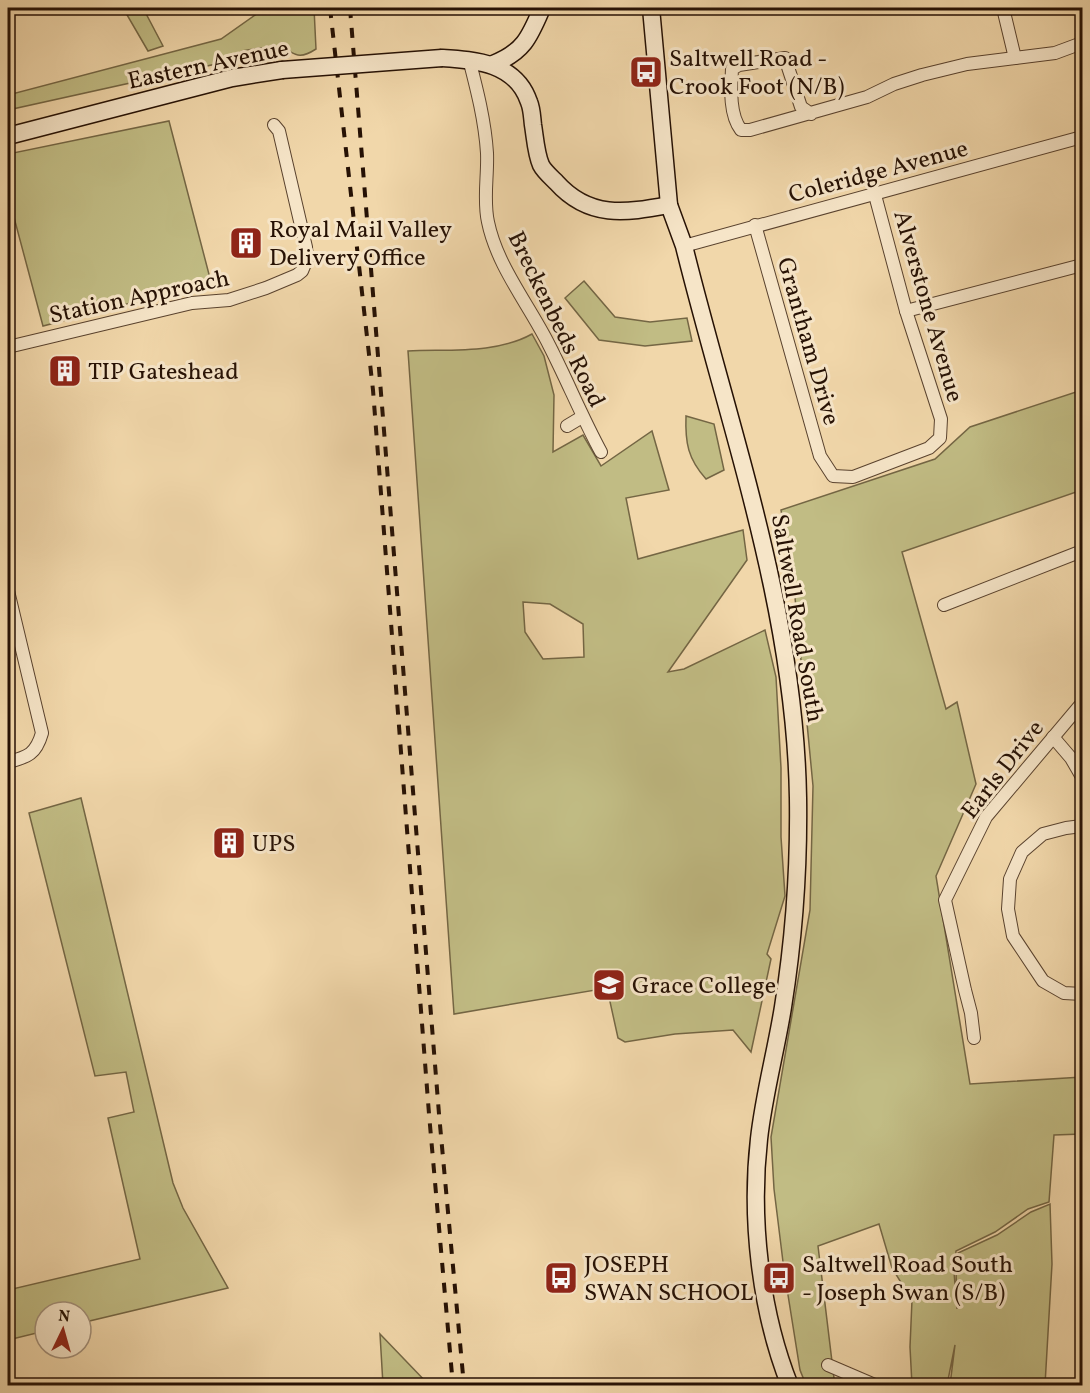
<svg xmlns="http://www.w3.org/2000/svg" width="1090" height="1393" viewBox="0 0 1090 1393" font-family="Vollkorn,serif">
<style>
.green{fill:#c1bc84;stroke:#746644;stroke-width:1.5;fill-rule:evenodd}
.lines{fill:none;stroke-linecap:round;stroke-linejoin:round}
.street-casing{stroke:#59422e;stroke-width:14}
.secondary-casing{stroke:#261104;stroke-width:19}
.street{stroke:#f6e5c8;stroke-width:12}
.secondary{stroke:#f6e5c8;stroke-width:16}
.rail{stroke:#261104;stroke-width:4;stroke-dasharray:10 10;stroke-linecap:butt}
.secondary-bridge-casing{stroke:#261104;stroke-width:19;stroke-linecap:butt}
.secondary-bridge{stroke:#f6e5c8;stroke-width:16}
.labels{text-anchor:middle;stroke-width:6;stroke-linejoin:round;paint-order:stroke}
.poi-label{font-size:24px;fill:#261104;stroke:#f6e5c8;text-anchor:start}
.street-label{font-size:24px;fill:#261104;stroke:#f6e5c8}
</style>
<rect width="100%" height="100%" fill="#f1d7aa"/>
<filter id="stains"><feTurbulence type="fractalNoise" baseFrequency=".00333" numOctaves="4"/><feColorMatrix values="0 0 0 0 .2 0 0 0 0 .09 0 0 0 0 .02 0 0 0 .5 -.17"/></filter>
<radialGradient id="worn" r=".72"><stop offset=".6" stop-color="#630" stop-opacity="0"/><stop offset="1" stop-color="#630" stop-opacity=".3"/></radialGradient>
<g class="green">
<polygon points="123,8 143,8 163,46 148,51"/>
<path d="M265,8H314L316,49C293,64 293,47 276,47C265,47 253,49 242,51L234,60L8,110V95L221,39Z"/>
<polygon points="169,121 211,282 43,326 8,195 8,154"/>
<polygon points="584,281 615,317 650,322 687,318 692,341 645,346 599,340 565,298"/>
<path d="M532,334L544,356L554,395L553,452L583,435L601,466L652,431L669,490L626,498L638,559L743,530L747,560L668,672L684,669L765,630L776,677L781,768V837L785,896L767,954L771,959L751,1052L733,1030L675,1034L625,1042L618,1038L607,988L454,1014L408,351C449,349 496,354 532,334ZM523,602L550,604L583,624L584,657L543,659L525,632Z"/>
<polygon points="1082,390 1082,490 902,552 946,709 957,702 976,784 936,876 970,1084 1082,1077 1082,1134 1054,1135 1049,1202 1028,1209 995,1232 956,1251 954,1272 957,1309 956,1269 958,1253 997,1235 1031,1212 1050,1204 1052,1264 1045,1385 950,1385 955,1345 947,1385 912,1385 910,1347 912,1300 892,1268 879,1224 818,1246 834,1378 838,1385 806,1385 800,1370 784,1270 774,1189 771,1137 810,910 813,786 794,587 781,510 935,459 970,427"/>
<path d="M686,416L714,424L724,470L706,479C688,459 685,443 686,416Z"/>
<polygon points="81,798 173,1183 183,1208 228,1288 81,1323 81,1312 45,1312 45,1331 8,1340 8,1290 140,1259 108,1118 134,1112 126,1072 95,1076 29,813"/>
<polygon points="380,1334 429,1385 383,1385"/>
</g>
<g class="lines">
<g class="street-casing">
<g id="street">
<polyline points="1003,8 1015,58"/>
<path d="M469,59C477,90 485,121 487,153C488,176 483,200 488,222C497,266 529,305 549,345C567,380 582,417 601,452"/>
<path d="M811,114L801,107L785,58L739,65L732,69C731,88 729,114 741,130H750L867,97L894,84L922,75L967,64L1055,53L1082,43"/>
<polyline points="755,225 820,456 833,476 853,477 929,448 940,438 941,419 906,311 875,195"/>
<polyline points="684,246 1082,137"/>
<polyline points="906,311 1082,265"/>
<polyline points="8,347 192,303 229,300 266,288 297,275 302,271 307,259 306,247 279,131 274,125"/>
<polyline points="567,426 582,417"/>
<path d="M8,591L42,733C36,754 28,757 8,762"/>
<polyline points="944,605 1082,551"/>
<polyline points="1053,737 1071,758 1082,777"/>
<polyline points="1082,826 1066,828 1043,834 1022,852 1010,879 1008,909 1013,936 1043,981 1064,993 1082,994"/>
<polyline points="974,1038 971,1013 965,990 945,900 986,817 1082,703"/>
<polyline points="828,1365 877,1386"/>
</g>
</g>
<g class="secondary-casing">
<g id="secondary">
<path d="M651,8L669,205L684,246C729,428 795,608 798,798C799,868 794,938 783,1007C776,1051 764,1094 759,1139C750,1218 760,1311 790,1386"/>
<path d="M442,58C476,60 516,63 529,102C532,109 532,117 533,125C535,137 536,154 541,165C544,171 551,177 556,182C589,219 625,213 669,205"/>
<path d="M493,64C524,52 530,36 542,8"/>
<polyline points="8,136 232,78 282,70"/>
</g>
</g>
<use href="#street" class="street"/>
<use href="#secondary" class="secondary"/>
<g class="rail">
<polyline points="330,8 373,390 429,1114 453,1386"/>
<polyline points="350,8 439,1114 464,1386"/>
</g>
<g class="secondary-bridge-casing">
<polyline id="secondary-bridge" points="282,70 442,58"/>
</g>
<use href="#secondary-bridge" class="secondary-bridge"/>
</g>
<defs>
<g id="bus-square" transform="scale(1.725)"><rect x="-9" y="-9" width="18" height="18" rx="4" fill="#8f2418" stroke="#f6e5c8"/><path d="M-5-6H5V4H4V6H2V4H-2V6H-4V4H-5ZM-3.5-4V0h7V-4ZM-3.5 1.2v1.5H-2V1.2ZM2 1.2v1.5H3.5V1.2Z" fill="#fff"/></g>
<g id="building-square" transform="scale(1.725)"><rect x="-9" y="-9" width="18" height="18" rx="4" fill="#8f2418" stroke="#f6e5c8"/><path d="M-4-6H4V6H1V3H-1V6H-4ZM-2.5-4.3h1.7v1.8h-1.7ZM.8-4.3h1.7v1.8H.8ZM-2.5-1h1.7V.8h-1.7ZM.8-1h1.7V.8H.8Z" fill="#fff"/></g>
<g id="school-square" transform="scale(1.725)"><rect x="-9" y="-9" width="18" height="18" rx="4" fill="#8f2418" stroke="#f6e5c8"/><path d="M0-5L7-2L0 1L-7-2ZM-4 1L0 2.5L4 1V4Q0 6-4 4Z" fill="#fff"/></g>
</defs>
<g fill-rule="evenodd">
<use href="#bus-square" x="646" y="72"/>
<use href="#building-square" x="246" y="243"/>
<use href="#building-square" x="65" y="371"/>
<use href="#building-square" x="229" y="843"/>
<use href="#school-square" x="609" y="985"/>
<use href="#bus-square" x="561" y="1278"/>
<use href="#bus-square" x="779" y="1278"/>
</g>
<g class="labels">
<g class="poi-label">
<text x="669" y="66">Saltwell Road -<tspan x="669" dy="28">Crook Foot (N/B)</tspan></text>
<text x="269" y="237">Royal Mail Valley<tspan x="269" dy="28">Delivery Office</tspan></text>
<text x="88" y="379">TIP Gateshead</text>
<text x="252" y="851">UPS</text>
<text x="632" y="993">Grace College</text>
<text x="584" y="1272">JOSEPH<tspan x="584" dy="28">SWAN SCHOOL</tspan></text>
<text x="802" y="1272">Saltwell Road South<tspan x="802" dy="28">- Joseph Swan (S/B)</tspan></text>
</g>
<g class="street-label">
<text transform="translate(208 64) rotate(-12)" y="8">Eastern Avenue</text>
<text transform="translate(878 171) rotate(-15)" y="8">Coleridge Avenue</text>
<text transform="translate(139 296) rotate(-12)" y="8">Station Approach</text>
<text transform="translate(929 306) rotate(74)" y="8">Alverstone Avenue</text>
<text transform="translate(557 319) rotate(64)" y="8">Breckenbeds Road</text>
<text transform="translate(809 341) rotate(74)" y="8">Grantham Drive</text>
<text transform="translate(798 618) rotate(80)" y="8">Saltwell Road South</text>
<text transform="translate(1002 769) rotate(-52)" y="8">Earls Drive</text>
</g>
</g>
<rect width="1090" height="1393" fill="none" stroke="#f1d7aa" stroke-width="30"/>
<rect x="9" y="9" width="1072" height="1375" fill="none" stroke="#261104" stroke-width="3"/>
<rect x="15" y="15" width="1060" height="1363" fill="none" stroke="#261104" stroke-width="1.5"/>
<g transform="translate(63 1330) rotate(5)"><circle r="28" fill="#f6e5c8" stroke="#a3907a" stroke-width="1.5"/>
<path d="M0-4.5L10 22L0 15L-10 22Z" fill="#8f2418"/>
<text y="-9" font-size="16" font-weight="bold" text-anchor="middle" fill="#261104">N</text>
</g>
<rect width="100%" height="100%" filter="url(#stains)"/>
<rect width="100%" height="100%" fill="url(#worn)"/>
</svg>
